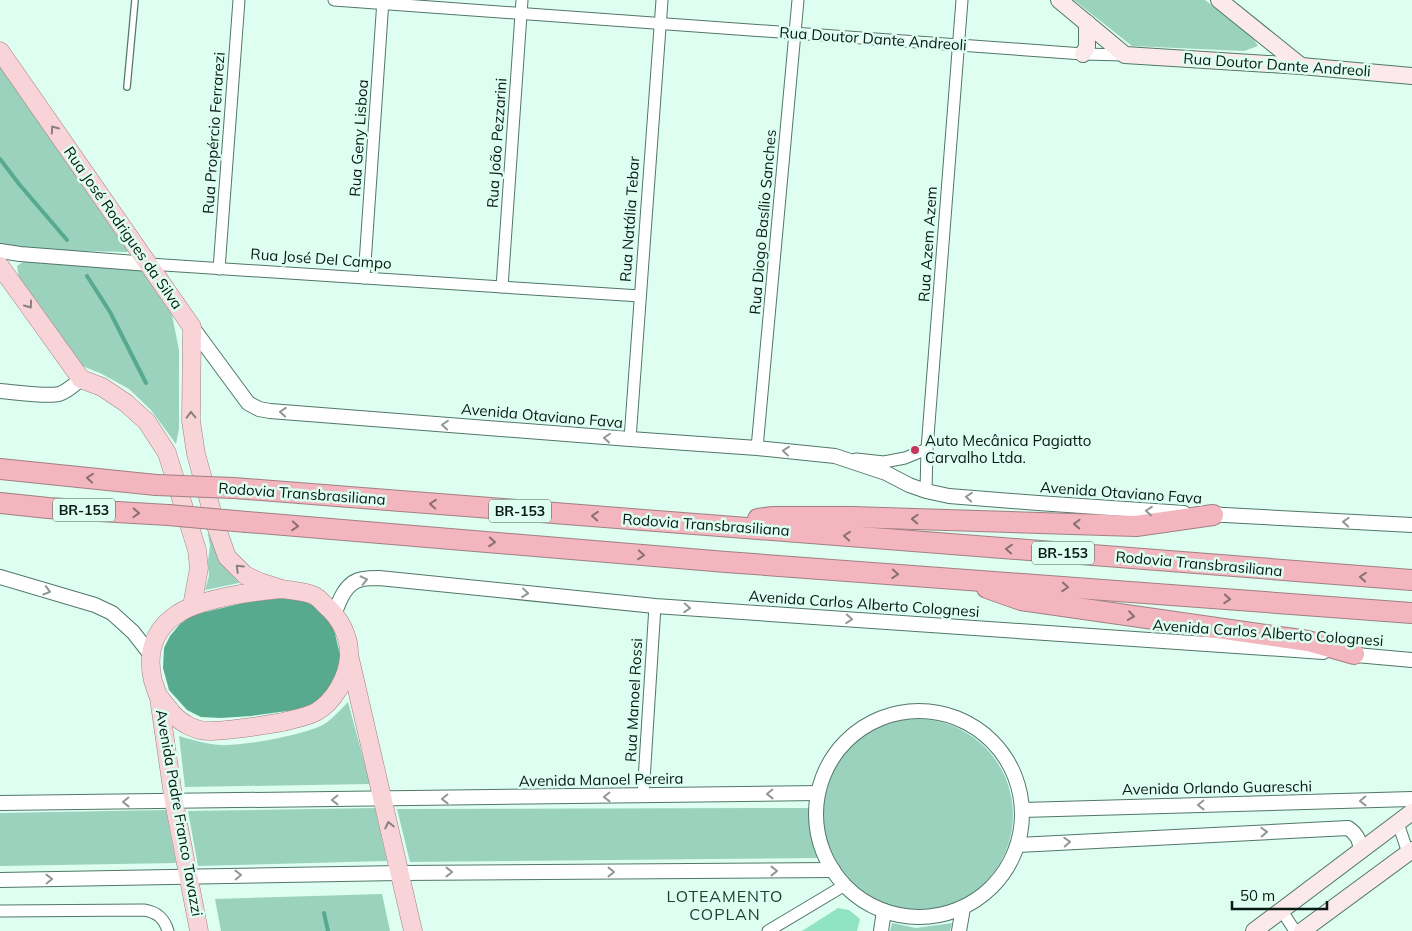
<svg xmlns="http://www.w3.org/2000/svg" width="1412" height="931" viewBox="0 0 1412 931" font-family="Mulish,sans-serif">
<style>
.green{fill:#9bd2be}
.water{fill:#58aa8f}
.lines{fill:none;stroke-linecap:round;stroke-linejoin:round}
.stream{stroke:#58aa8f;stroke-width:4}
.building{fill:#91e3c6}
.service-casing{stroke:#517769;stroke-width:8}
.minor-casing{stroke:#517769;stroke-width:13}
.tertiary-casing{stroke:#517769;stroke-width:16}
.secondary-casing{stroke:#517769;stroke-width:18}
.primary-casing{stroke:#a17f82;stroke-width:19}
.motorway-casing{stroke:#a17f82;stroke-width:22}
.service{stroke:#fff;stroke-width:5.5}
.minor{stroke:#fff;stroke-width:11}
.tertiary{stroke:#fff;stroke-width:14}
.secondary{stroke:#fbe9ec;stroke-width:16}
.primary{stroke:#f8d3d8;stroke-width:18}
.motorway{stroke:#f3b6be;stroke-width:20}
.motorway-bridge-casing{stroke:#a17f82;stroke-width:22;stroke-linecap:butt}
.motorway-bridge{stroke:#f3b6be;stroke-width:20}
.oneway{stroke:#8c7f80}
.oneway2{stroke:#909895}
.oneway3{stroke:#8a6f72}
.poi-dot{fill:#c5365c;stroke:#ddfef1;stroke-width:2}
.labels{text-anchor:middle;stroke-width:5;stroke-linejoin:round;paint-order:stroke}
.shield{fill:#ddfef1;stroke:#495e56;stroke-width:1}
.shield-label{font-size:14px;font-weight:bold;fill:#091914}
.street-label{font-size:15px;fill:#091914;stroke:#ddfef1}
.poi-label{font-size:15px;fill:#091914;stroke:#ddfef1;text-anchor:start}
.neighbourhood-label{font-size:16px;letter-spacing:1px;fill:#1c4235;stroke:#ddfef1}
</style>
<rect width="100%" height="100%" fill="#ddfef1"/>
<g class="green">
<polygon points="1074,0 1205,0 1252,37 1258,46 1244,51 1132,46"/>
<polygon points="0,61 133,247 127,252 5,249 0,245"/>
<polygon points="26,260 143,271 150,277 172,315 179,350 179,429 176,444 151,410 129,389 102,374 80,365 19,278 17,266"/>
<path d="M208,534L214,535C220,557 223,566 239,583L205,590L209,576L208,561L210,546Z"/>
<path d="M348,702L370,784L185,787L179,736C193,740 206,744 220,745C239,747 311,734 326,723C334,717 341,709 348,702Z"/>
<circle cx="917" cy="815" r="96"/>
<polygon points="375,808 387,861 198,866 188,811"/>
<polygon points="810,808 815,852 819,858 410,862 397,809"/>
<polygon points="166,810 176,863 0,866 0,813"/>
<polygon points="382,894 390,931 221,931 215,899"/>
<polygon points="892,923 916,928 952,923 950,931 890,931"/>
</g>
<polygon class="water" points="284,598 303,600 314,606 333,625 340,655 339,670 331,685 324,695 314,704 295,710 251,716 221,718 201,717 187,710 169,690 163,668 164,648 170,636 180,624 193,615 247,602"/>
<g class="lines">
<g class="stream">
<polyline points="0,159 19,184 67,240"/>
<polyline points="87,276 110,312 146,383"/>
<polyline points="324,913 328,931"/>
</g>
</g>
<polygon class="building" points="838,908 849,910 860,919 857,931 802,931"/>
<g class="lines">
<g class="service-casing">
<polyline id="service" points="127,87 135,0"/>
</g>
<g class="minor-casing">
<g id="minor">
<polyline points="334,0 959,45 1083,54 1125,55"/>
<polyline points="149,264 640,296"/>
<polyline points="219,269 239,0"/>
<polyline points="364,278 383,0"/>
<polyline points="502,287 522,0"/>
<polyline points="630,439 662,0"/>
<polyline points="757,448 798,0"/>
<polyline points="856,459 884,462 905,458 927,449"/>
<polyline points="926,491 927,449 962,0"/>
<polyline points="643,796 655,606"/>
<polyline points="1398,823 1408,853"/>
<path d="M0,911L144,910C157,912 164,918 168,931"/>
<polyline points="1282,911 1295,931"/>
<polyline points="768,931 845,885"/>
</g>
</g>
<g class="tertiary-casing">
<g id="tertiary">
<polyline points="0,251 20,254 149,264"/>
<polyline points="192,327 248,403 259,409 270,411 630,439 757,448 835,456 886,473 909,485 926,491 949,496 1038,503 1184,513"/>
<path d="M0,391C15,392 46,397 59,394C67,392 75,384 81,379"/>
<polyline points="1206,514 1412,525"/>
<polyline points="0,577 95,605 112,613 133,632 151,655"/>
<path d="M334,615C339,601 346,581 363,579C368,578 374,578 379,578L655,606L1323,652"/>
<polyline points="1345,654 1412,660"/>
<circle cx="919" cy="814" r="103"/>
<polyline points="0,803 818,793"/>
<polyline points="1022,810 1412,799"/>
<path d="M1018,845L1348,828C1357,834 1361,841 1360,852"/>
<polyline points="0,880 400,873 833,870"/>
<polyline points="881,931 884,911"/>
<polyline points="959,931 963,908"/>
</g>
</g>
<g class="secondary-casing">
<g id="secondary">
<polyline points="1059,0 1125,55 1301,66 1412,76"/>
<polyline points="1219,0 1301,66"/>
<polyline points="1083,54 1087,47 1087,23"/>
<polyline points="1254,931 1412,812"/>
<polyline points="1302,931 1412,850"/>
</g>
</g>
<g class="primary-casing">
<g id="primary">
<polyline points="0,51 192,327 191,421 196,454 216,526 227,557 245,575 260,582 282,589"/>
<polyline points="0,266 81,379 102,387 126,403 147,422 167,453 197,550 199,568 192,606"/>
<path d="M282,589C293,591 305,591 315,596C319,598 323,603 326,606C340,618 350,637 349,656C348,677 334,702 316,712C306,717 294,719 283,722C259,726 236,730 212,731C197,732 182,724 172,713C168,707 162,701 158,695C156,691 155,686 153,681C147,656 152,633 173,617C197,598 251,592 282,589Z"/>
<polyline points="350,659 413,931"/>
<polyline points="159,698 174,802 199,931"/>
</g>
</g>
<g class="motorway-casing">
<g id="motorway">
<polyline points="0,469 156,485"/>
<polyline points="234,488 1412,580"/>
<polyline points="0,503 48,508 168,515"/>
<polyline points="758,519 773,517 852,517 1136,526 1213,515"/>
<polyline points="247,522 726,562 1412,613"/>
<polyline points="987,588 1021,600 1308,641 1354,654"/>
</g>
</g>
<use href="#service" class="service"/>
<use href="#minor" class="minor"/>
<use href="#tertiary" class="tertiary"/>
<use href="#secondary" class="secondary"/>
<use href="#primary" class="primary"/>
<use href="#motorway" class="motorway"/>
<g class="motorway-bridge-casing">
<g id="motorway-bridge">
<polyline points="156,485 234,488"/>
<polyline points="168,515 247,522"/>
</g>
</g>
<use href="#motorway-bridge" class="motorway-bridge"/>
</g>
<defs><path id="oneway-chevron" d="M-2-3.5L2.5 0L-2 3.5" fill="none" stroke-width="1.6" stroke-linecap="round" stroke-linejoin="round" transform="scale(1.25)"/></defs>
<g class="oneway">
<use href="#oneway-chevron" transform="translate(54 129) rotate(-125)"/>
<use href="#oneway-chevron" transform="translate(29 305) rotate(54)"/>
<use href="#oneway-chevron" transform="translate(191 415) rotate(-91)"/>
<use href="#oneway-chevron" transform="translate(239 568) rotate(-136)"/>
<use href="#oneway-chevron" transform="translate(389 825) rotate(-103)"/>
</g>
<g class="oneway2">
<use href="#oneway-chevron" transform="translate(283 412) rotate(-175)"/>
<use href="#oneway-chevron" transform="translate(445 425) rotate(-175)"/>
<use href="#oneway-chevron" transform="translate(607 438) rotate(-175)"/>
<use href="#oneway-chevron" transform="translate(786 451) rotate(-174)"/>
<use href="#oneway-chevron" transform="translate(969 497) rotate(-175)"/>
<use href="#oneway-chevron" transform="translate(1149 511) rotate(-176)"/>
<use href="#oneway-chevron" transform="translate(1346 522) rotate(-177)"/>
<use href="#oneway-chevron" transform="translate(364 580) rotate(-13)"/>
<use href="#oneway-chevron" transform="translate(47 591) rotate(16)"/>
<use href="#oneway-chevron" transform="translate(525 593) rotate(6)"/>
<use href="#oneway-chevron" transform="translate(687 608) rotate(4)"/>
<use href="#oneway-chevron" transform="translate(849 619) rotate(4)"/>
<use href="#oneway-chevron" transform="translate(770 794) rotate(179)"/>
<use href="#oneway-chevron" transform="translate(607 797) rotate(179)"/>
<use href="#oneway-chevron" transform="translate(445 799) rotate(179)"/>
<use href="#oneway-chevron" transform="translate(335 800) rotate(179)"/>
<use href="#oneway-chevron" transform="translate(1363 801) rotate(179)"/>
<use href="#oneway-chevron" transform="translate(126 802) rotate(179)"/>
<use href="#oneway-chevron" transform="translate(1201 805) rotate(179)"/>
<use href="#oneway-chevron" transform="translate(1264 832) rotate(-3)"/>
<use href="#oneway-chevron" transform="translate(1067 842) rotate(-3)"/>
<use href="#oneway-chevron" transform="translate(774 871)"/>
<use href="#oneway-chevron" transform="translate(449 872)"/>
<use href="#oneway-chevron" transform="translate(611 872)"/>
<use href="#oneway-chevron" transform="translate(238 875) rotate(-1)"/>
<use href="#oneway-chevron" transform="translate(49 879) rotate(-1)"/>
</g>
<g class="oneway3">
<use href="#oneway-chevron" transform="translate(90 478) rotate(-175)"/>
<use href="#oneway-chevron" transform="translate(433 504) rotate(-175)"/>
<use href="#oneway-chevron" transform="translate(136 513) rotate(3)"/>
<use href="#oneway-chevron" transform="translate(595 516) rotate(-176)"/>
<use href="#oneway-chevron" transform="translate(915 519) rotate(-178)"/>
<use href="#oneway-chevron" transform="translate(1077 524) rotate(-178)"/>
<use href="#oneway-chevron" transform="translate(295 526) rotate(5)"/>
<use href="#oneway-chevron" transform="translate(847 536) rotate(-175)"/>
<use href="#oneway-chevron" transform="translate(492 542) rotate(5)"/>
<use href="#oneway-chevron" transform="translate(1009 549) rotate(-175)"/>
<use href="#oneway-chevron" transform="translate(641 555) rotate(5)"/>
<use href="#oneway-chevron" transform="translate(895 574) rotate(4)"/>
<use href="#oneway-chevron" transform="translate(1363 577) rotate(-175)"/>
<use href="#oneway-chevron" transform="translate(1065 587) rotate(4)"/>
<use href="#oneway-chevron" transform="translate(1227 599) rotate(4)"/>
<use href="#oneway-chevron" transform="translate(1131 616) rotate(8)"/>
</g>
<circle class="poi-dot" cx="915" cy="450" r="5"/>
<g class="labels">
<g class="shield">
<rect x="53" y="498.5" width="62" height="23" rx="4"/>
<rect x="489" y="499.5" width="62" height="23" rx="4"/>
<rect x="1032" y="541.5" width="62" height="23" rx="4"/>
</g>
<g class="shield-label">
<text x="84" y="515">BR-153</text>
<text x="520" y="516">BR-153</text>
<text x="1063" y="558">BR-153</text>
</g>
<g class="street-label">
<text transform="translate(873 39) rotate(4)" y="5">Rua Doutor Dante Andreoli</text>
<text transform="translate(1277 65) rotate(4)" y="5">Rua Doutor Dante Andreoli</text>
<text transform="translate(214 133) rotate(-86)" y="5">Rua Propércio Ferrarezi</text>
<text transform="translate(359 138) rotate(-86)" y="5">Rua Geny Lisboa</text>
<text transform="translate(497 143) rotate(-86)" y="5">Rua João Pezzarini</text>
<text transform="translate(630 219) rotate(-86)" y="5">Rua Natália Tebar</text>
<text transform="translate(763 222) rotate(-85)" y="5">Rua Diogo Basílio Sanches</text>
<text transform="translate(123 228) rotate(55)" y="5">Rua José Rodrigues da Silva</text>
<text transform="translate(928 244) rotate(-86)" y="5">Rua Azem Azem</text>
<text transform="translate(321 259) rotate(4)" y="5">Rua José Del Campo</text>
<text transform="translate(542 416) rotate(5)" y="5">Avenida Otaviano Fava</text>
<text transform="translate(1121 493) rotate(4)" y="5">Avenida Otaviano Fava</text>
<text transform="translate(302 494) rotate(4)" y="5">Rodovia Transbrasiliana</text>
<text transform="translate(706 525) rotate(4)" y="5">Rodovia Transbrasiliana</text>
<text transform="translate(1199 564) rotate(5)" y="5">Rodovia Transbrasiliana</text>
<text transform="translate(864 604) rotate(4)" y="5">Avenida Carlos Alberto Colognesi</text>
<text transform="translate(1268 633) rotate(4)" y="5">Avenida Carlos Alberto Colognesi</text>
<text transform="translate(634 700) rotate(-87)" y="5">Rua Manoel Rossi</text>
<text transform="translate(601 780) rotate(-1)" y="5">Avenida Manoel Pereira</text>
<text transform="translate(1217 788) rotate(-1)" y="5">Avenida Orlando Guareschi</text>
<text transform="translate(179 813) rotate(80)" y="5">Avenida Padre Franco Tavazzi</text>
</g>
<g class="poi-label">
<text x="925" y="446">Auto Mecânica Pagiatto<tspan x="925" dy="17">Carvalho Ltda.</tspan></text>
</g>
<g class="neighbourhood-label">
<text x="725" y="902">LOTEAMENTO<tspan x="725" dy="18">COPLAN</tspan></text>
</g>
</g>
<path d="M1232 901v8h95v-8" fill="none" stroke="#091914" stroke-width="2.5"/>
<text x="1240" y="901" font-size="15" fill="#091914" stroke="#ddfef1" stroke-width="4" paint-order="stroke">50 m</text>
</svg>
